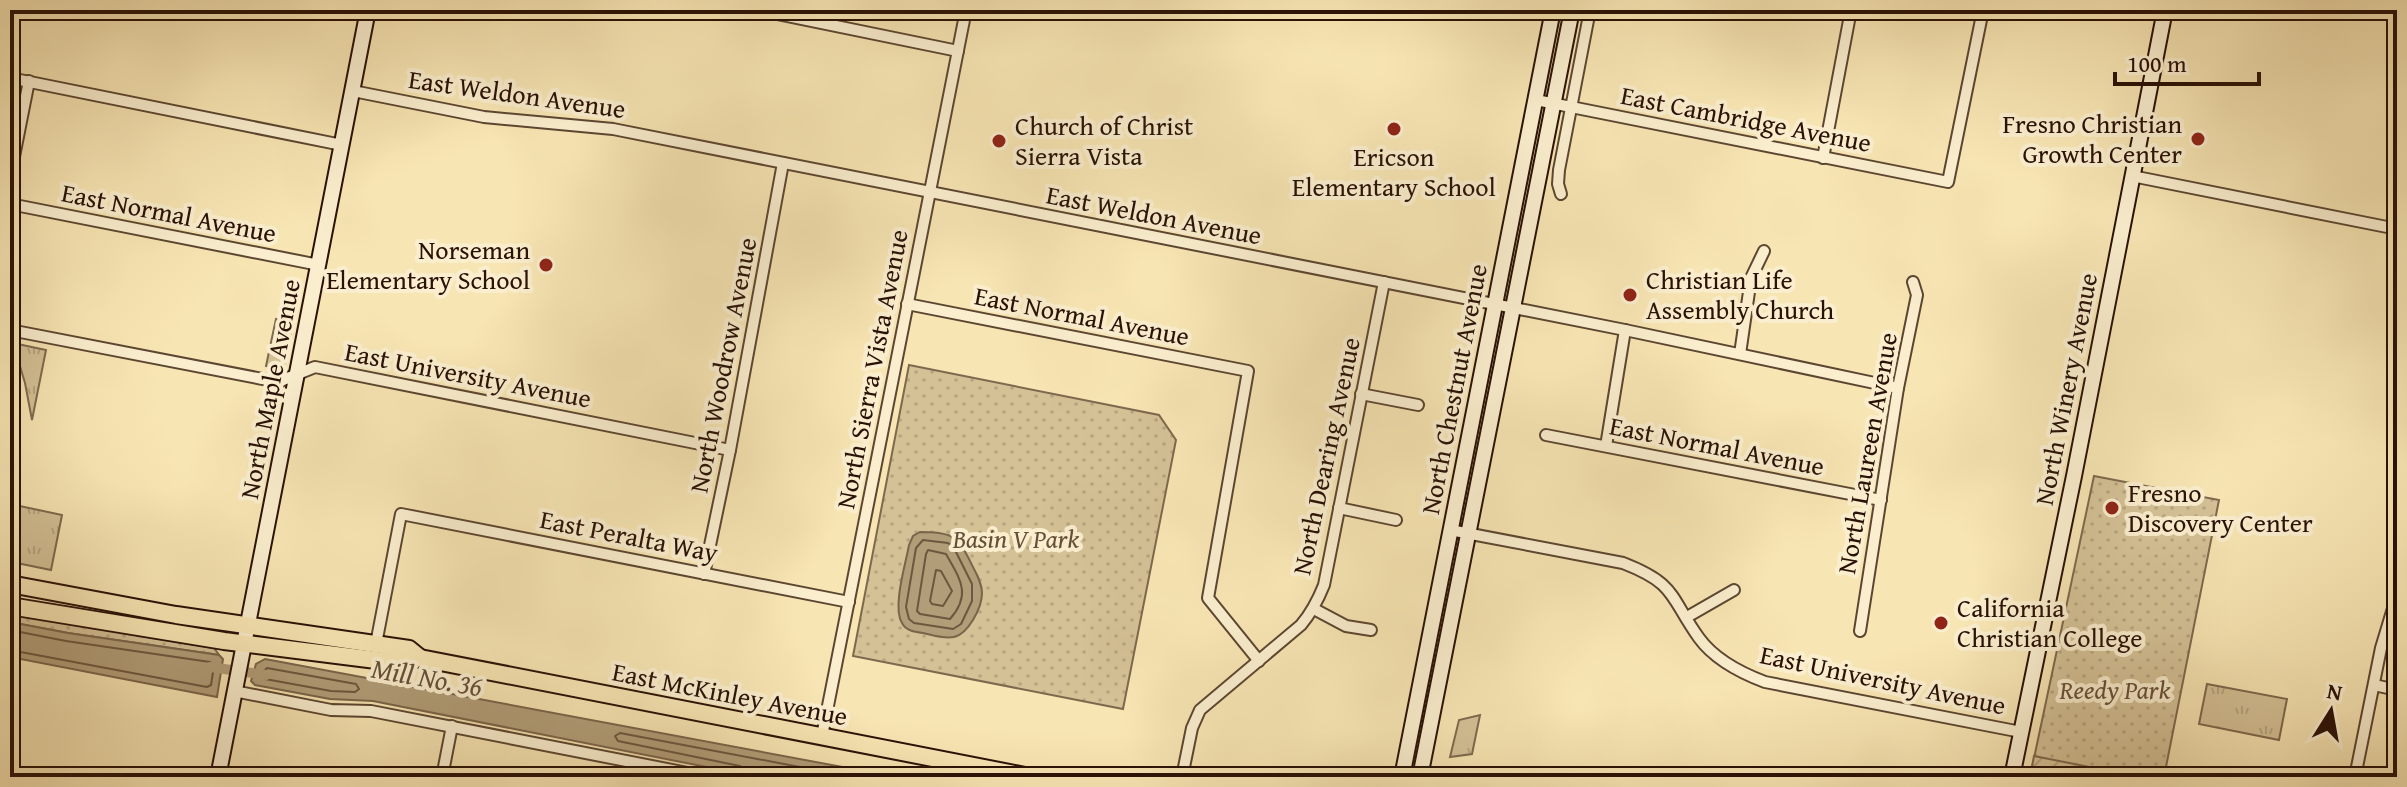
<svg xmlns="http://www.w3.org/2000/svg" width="2407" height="787" viewBox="0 0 2407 787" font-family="'Gentium Book Plus',serif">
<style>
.grass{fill:url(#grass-tufts);stroke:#7e694e;stroke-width:2}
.park{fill:url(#park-dots);stroke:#7e694e;stroke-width:2}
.garden{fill:url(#garden-furrows);stroke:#7e694e;stroke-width:2}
.water{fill:#b19d78;stroke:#7b654a;stroke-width:2}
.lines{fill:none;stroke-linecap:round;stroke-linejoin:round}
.shore{stroke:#6d573f;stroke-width:2}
.canal{stroke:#b19d78;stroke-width:10}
.street-casing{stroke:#5c4631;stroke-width:14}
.secondary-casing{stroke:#291106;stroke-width:18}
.primary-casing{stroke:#291106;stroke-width:20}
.street{stroke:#faeece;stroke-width:10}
.secondary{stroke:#faeece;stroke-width:14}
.primary{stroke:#f7e5b3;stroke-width:16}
.poi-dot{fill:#8f2418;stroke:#faeece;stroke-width:3}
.labels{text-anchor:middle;stroke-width:8;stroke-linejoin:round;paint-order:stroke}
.street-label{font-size:26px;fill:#291106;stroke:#faeece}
.poi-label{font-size:26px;fill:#291106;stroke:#faeece;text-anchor:start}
.park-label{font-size:26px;font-style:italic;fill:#654f38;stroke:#faeece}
.water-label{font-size:28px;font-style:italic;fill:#665039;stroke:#faeece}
</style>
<defs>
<pattern id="grass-tufts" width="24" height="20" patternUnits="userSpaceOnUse" patternTransform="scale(2)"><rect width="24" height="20" fill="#d4c196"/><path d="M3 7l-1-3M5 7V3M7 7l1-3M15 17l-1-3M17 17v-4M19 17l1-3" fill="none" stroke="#b6a580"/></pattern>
<pattern id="park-dots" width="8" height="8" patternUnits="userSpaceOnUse" patternTransform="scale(2)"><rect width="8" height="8" fill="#d4c196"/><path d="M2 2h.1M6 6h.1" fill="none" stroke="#b6a580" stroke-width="1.8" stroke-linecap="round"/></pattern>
<pattern id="garden-furrows" width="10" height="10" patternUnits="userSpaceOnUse" patternTransform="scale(2)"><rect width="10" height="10" fill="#d4c196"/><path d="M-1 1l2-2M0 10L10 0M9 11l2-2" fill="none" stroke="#b6a580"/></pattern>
</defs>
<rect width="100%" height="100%" fill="#f7e5b3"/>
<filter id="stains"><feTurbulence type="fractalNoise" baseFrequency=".0025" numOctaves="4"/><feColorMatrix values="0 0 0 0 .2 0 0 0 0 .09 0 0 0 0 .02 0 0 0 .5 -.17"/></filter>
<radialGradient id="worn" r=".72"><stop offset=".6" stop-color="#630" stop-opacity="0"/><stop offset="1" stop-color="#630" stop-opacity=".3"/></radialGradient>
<g class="grass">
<polygon points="276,319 293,322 283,370 266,366"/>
<polygon points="13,343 46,350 32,420 25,383"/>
<polygon points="15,505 62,515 51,570 17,563 10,557 10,528"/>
<polygon points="2207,684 2287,699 2279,740 2199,724"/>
<polygon points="1480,715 1472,754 1450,757 1459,720"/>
</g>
<g class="park">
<polygon points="909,365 1159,415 1176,440 1123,709 853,656"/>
<polygon points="2094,476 2219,500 2164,777 2030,777"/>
<polygon points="10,614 214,648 219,655 68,633 10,622"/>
</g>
<polygon class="garden" points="2034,756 2135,776 2135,777 2030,777"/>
<g class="water">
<path d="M920,532C948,532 957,534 969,559C974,570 982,581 982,593C982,608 968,634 954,637C944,639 932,635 923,633C915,632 906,631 902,623C892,607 906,563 909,545L913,536Z"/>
<polygon points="10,622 68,633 219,655 223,659 217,697 10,657"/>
<polygon points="265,659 896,777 757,777 373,701 330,699 255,685 251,681 256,664"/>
</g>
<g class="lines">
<g class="shore">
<polygon points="923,540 948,543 954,548 972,584 972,601 961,624 953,629 914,623 909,619 906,607 916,548"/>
<path d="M928,550L946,554C960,579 972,594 950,619L920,614L917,611L926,554Z"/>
<polygon points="936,570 941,571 952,591 943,606 932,604 930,601"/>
<polyline points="10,630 66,641 210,662 214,666 211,685 207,687 10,650"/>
<polygon points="267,668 356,684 359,689 355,692 331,691 265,679 261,674"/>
<polyline points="746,777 745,770 740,766 618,741 615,736 620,733 853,777"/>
</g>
<polyline class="canal" points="210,667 266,675"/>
<g class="street-casing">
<g id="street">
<polyline points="758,10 958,51"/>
<polyline points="10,78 342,145"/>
<polyline points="353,91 484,117 613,129 1625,330 1898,388"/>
<polyline points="1536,100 1948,182 1983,10"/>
<polyline points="1823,158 1851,10"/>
<polyline points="2132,176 2397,229"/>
<polyline points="10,177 29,81"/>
<polyline points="1561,194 1558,184 1559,170 1590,10"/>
<polyline points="10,204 319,265"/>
<polyline points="907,304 1248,371 1208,598 1259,661"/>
<polyline points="10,330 278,382 315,367 730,450"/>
<polyline points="1740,354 1751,278 1764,251"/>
<polyline points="1361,394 1418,405"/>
<polyline points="1546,435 1881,500"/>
<polyline points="1606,446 1625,330"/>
<polyline points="1339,508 1396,520"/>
<path d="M1450,530L1623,563C1677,584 1669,596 1699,638C1715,660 1741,673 1765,682L2021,732"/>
<polyline points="704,574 730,450 783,163"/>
<polyline points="1314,609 1346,626 1371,630"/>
<polyline points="1687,617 1734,590"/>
<polyline points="1860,631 1898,388 1917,295 1913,282"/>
<polyline points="376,644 401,514 849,602"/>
<polyline points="2374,685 2397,690"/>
<polyline points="234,691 331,710 371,711 708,777"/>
<polyline points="822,736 966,10"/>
<polyline points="442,777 452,726"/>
<path d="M1182,777L1192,728L1200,710L1301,625C1312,612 1318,600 1324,585L1384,282"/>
<polyline points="2355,777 2381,648 2397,595"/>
</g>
</g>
<g class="secondary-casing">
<g id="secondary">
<polyline points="218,777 368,10"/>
<polyline points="1402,777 1553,10"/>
<polyline points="1420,777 1572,10"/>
<polyline points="2012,777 2074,476 2165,10"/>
</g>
</g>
<g class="primary-casing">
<g id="primary">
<polyline points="10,584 176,615 409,649 420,658"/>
<polyline points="10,606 224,641 400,663 420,658 1030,777"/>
</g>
</g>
<use href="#street" class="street"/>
<use href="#secondary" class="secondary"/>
<use href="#primary" class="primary"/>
</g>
<g class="poi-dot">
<circle cx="1394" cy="129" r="8"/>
<circle cx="2198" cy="139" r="8"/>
<circle cx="999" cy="141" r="8"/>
<circle cx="546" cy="265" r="8"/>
<circle cx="1630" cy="295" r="8"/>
<circle cx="2112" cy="508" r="8"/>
<circle cx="1941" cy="623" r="8"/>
</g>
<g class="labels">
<g class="street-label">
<text transform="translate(517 94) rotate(8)" y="9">East Weldon Avenue</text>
<text transform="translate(1746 119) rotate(11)" y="9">East Cambridge Avenue</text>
<text transform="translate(169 213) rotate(11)" y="9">East Normal Avenue</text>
<text transform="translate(1154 215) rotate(11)" y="9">East Weldon Avenue</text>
<text transform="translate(1082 316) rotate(11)" y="9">East Normal Avenue</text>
<text transform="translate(723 365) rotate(-79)" y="9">North Woodrow Avenue</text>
<text transform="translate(872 369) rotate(-79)" y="9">North Sierra Vista Avenue</text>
<text transform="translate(468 375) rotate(11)" y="9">East University Avenue</text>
<text transform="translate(270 389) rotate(-79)" y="9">North Maple Avenue</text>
<text transform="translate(1454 389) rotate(-79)" y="9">North Chestnut Avenue</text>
<text transform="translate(2066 389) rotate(-79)" y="9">North Winery Avenue</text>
<text transform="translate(1717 446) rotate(11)" y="9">East Normal Avenue</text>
<text transform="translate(1867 453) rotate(-80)" y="9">North Laureen Avenue</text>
<text transform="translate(1326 456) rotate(-78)" y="9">North Dearing Avenue</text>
<text transform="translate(629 536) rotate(11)" y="9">East Peralta Way</text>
<text transform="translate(1883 680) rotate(12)" y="9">East University Avenue</text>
<text transform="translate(730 694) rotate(11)" y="9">East McKinley Avenue</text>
</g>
<g class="poi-label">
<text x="2182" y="133" text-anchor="end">Fresno Christian<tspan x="2182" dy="30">Growth Center</tspan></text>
<text x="1015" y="135">Church of Christ<tspan x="1015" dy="30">Sierra Vista</tspan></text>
<text x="1394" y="166" text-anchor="middle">Ericson<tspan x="1394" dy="30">Elementary School</tspan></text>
<text x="530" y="259" text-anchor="end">Norseman<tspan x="530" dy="30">Elementary School</tspan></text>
<text x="1646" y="289">Christian Life<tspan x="1646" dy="30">Assembly Church</tspan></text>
<text x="2128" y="502">Fresno<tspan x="2128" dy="30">Discovery Center</tspan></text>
<text x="1957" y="617">California<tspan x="1957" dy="30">Christian College</tspan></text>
</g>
<g class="park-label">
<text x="1016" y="548">Basin V Park</text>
<text x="2115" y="699">Reedy Park</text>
</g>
<g class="water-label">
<text transform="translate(427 677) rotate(10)" y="10">Mill No. 36</text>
</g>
</g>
<rect width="2407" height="787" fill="none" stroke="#f7e5b3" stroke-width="40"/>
<rect x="12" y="12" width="2383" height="763" fill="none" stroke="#291106" stroke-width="4"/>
<rect x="20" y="20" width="2367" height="747" fill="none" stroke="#291106" stroke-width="2"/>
<g transform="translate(2331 711) rotate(11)" stroke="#faeece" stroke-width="6" paint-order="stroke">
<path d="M0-6L14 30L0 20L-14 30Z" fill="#291106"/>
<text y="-12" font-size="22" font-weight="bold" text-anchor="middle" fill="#291106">N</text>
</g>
<path d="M2115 72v12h144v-12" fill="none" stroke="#291106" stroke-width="4"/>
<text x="2127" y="72" font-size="24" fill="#291106" stroke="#faeece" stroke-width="6" paint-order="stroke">100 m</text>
<rect width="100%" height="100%" filter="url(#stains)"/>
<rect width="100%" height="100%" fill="url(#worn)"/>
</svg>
